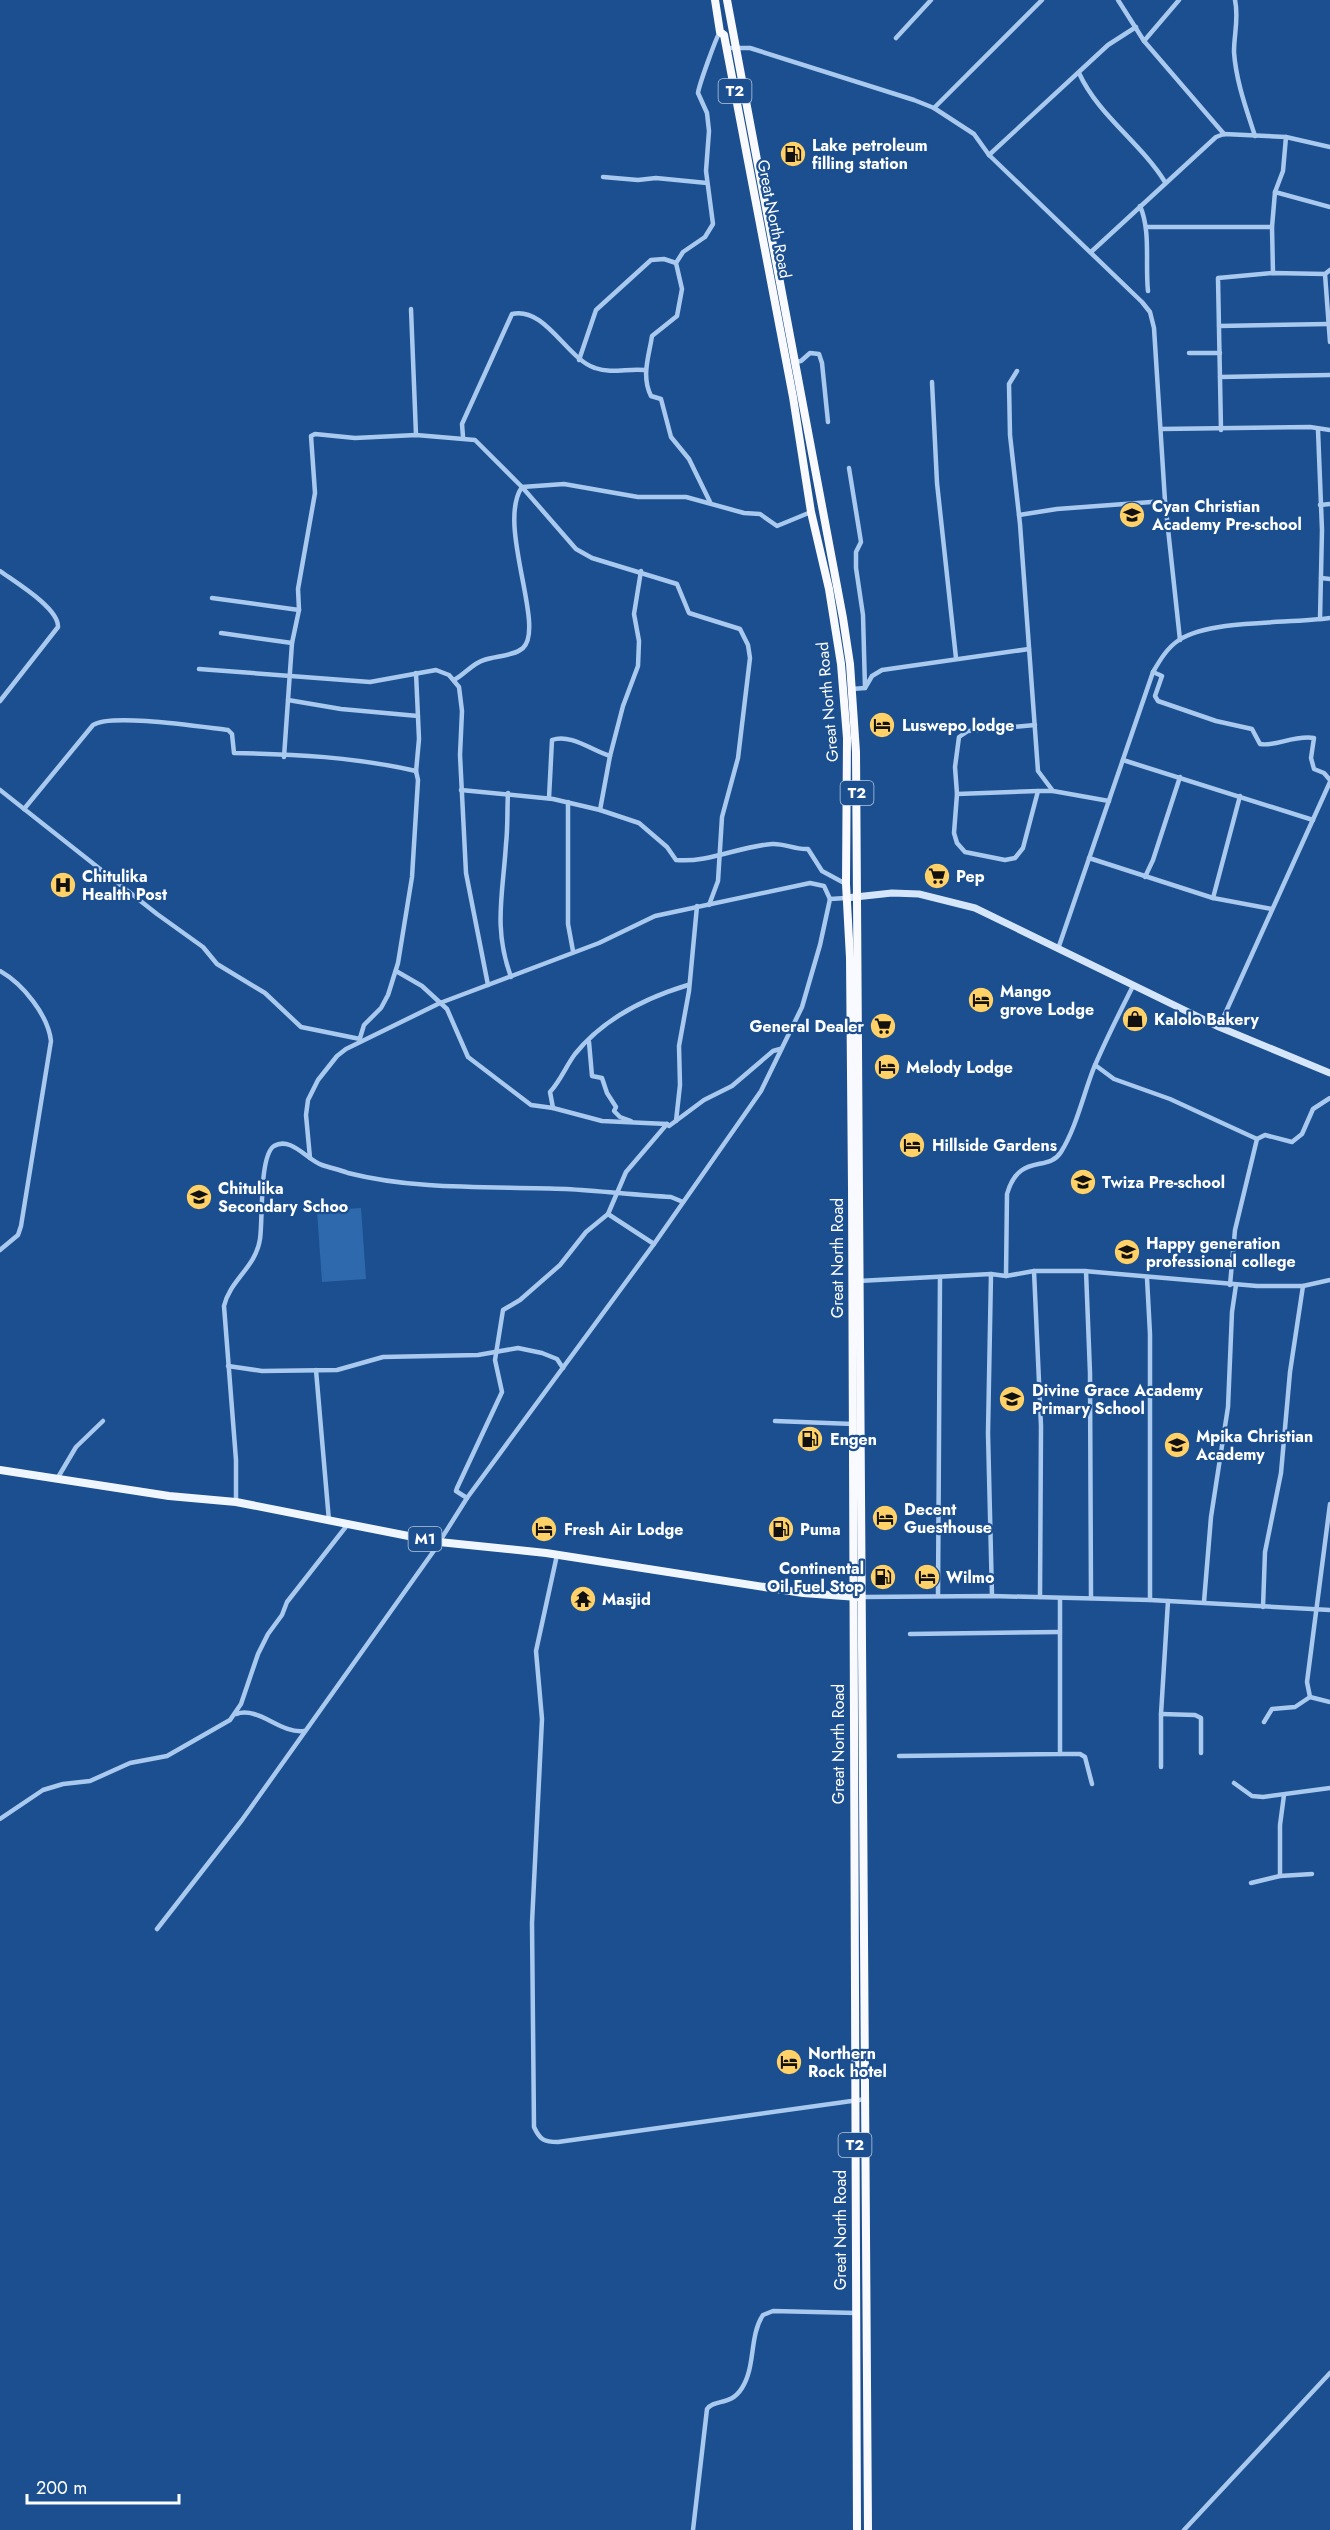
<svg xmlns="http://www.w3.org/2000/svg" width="1330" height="2530" viewBox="0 0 1330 2530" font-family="Jost,sans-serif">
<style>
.green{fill:#2e69ad}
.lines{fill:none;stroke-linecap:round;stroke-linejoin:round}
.minor{stroke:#a9c9ee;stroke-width:4.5}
.secondary{stroke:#d6e6fa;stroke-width:7}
.primary{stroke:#f0f6ff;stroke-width:8}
.trunk{stroke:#f8faff;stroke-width:8}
.labels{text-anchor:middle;stroke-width:4.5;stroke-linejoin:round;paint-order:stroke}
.shield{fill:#1b4f8f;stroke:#bbcadd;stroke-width:1.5}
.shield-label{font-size:15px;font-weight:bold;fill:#fff}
.poi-label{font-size:16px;font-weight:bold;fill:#fff;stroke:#1b4f8f;text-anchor:start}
.street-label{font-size:16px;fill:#fff;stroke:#1b4f8f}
</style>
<rect width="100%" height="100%" fill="#1b4f8f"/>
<polygon class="green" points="361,1208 366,1279 322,1282 317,1211"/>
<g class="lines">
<g class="minor">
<polyline points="1118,0 1144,41 1224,134"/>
<path d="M1235,0C1239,18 1234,34 1234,52C1236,81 1246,108 1255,136"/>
<polyline points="896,38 931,0"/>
<polyline points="1144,41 1179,0"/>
<polyline points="727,48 750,48 914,100 934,108 974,134 989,155 1142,302 1150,312 1154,328 1165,501 1180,640"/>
<path d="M1079,73C1098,115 1141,143 1165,182"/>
<polyline points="934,108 1042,0"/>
<polyline points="989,155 1108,45 1136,27"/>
<polyline points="603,177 638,180 656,178 707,183"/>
<polyline points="1275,192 1330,207"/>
<path d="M1140,206C1151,231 1145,263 1148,291"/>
<polyline points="1147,227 1272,227"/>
<polyline points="1091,252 1216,137 1224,134 1286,137 1330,147"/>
<polyline points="1273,273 1272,227 1275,192 1283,171 1286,137"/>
<polyline points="1325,274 1330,342"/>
<polyline points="411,309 416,435"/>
<polyline points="1219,326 1328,324"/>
<polyline points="1189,353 1220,353"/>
<polyline points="579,360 596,310 651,260 664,259 676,263"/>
<polyline points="795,362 801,361 810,353 819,354 822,363 828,422"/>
<polyline points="1017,371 1009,384 1010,435 1020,524 1038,771 1053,791 1109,801"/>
<polyline points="1220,377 1330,375"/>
<polyline points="932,382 937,483 956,658"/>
<polyline points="1161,429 1310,427 1330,430"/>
<polyline points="1221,430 1218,278 1273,273 1325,274 1330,270"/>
<polyline points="1318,430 1322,530 1320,619"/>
<path d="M463,437L462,424L512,314C545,306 567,359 595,368C612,374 628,368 645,370"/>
<polyline points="849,468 861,542 856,552 856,568 863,615 865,688"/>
<path d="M710,502L689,459L671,437L661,399L651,396C641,376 649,356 652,336L677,316L682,289L676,263L683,252L705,237L713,224L706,171L709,131L707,113L698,93C699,85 717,35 720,32"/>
<polyline points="1320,505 1330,504"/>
<polyline points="1019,515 1057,509 1165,501"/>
<path d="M0,571C15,582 59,608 58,627L0,701"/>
<polyline points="1321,578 1330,579"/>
<polyline points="212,598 299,610"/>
<polyline points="221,633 292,643"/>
<polyline points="199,669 370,682 436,670 449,675 459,687 462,711 460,755 466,873 488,985"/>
<path d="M1153,672L1162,676L1155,696L1158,701L1216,721L1252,729L1260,744C1275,747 1293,735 1314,738L1311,758L1314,769L1324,773L1330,780"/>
<path d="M454,680C464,675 473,663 484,660C496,656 514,656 523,648C546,627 496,524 522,487L564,484L638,497H686L744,513L760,514L777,526L811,512"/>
<polyline points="852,689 865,688 872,676 882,670 1029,649"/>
<polyline points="288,700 341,709 418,716"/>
<polyline points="1035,725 968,731 959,737 955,767 957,794 954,833 957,843 965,852 1005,860 1015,858 1023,848 1038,791 1053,791"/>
<polyline points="284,757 292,643 299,610 298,589 315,493 311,436 315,434 355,438 416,435 475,440 522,487 576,549 592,558 677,584 689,613 740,629 748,645 750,658 738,758 722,817 718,881 709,905"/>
<polyline points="1123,760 1313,820"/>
<polyline points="416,772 419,739 416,673"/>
<polyline points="0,790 157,914 203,947 217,964 265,993 301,1027 360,1039"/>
<path d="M461,790L553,799L600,810L639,823L667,847L676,860C709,863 740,846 772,844C784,843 795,850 808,849L822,871L846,884"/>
<path d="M508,793C507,810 508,827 506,844C503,894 493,928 511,977"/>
<polyline points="957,794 1038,791"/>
<path d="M549,798L552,740C570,733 593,751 610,756"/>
<polyline points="568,802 568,924 573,951"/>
<path d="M24,809L93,725C111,713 202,727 228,730L232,734L234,753C294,754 355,757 416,771L418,780L412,877L398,963L388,995L381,1008L364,1025L360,1038"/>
<polyline points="600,810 610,756 623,706 638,666 639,641 634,614 641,571"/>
<polyline points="1089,858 1213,898 1272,909"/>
<polyline points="1145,877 1153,860 1180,777"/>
<polyline points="1213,898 1240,796"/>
<path d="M1058,949L1153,672C1160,660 1167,648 1179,640C1212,619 1289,624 1330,618"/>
<path d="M0,971C23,984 48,1015 51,1041L21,1226L18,1235L0,1250"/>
<polyline points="396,971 422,986 447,1009 468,1057 531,1105 553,1108 602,1121 667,1124"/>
<polyline points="1219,1027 1330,782"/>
<polyline points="589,1042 592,1076 602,1078 607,1093 616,1107 614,1111 620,1117 631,1121"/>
<polyline points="1095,1065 1114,1079 1170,1099 1257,1139"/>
<path d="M553,1108L550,1092C561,1080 566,1066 575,1054C604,1018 645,998 688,985"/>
<polyline points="676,1121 680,1085 679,1046 689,991 697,906"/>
<polyline points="310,1158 306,1115 308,1100 318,1080 337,1056 346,1049 440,1003 599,943 655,916 810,883 824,886 830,899"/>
<polyline points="608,1214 654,1244"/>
<polyline points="1034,1271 1041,1426 1040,1597"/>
<polyline points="1086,1271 1090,1373 1091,1598"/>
<polyline points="991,1274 988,1433 992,1596"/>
<path d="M1006,1276L1007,1194C1019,1152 1048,1173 1061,1152C1076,1128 1083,1096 1093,1070C1105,1041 1119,1014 1133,986"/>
<polyline points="1147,1278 1150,1334 1150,1600"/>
<polyline points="858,1281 991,1274 1006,1276 1034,1271 1084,1271 1257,1286 1303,1286 1330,1280"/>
<polyline points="1230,1285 1235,1230 1257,1139 1265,1135 1292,1142 1302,1134 1313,1109 1330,1098"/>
<polyline points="228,1366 262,1371 337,1370 383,1357 478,1355 518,1348 542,1353 557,1359 563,1368"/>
<polyline points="316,1370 329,1521"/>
<polyline points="775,1421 853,1424"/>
<polyline points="57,1479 76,1447 103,1421"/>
<polyline points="467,1498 456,1491 457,1488 502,1392 495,1360 503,1310 520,1300 560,1265 586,1232 608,1214 626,1172 667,1124 669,1126 704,1100 732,1086 773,1051 780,1049"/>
<path d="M236,1502V1460L224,1306C230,1280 256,1267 260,1239C263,1220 259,1156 274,1146C291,1136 307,1160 322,1165C331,1168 340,1170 348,1173C419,1191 494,1186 566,1189C601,1191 636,1195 671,1197L683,1202"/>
<polyline points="1330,1504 1307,1682 1310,1697 1330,1702"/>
<path d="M557,1555L536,1651L542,1719L532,1923L534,2127C540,2140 544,2142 558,2142L866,2099"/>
<polyline points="938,1596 940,1277"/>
<polyline points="863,1597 992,1596 1150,1600 1330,1610"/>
<polyline points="1204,1602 1211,1517 1228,1407 1232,1312 1236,1285"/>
<polyline points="1263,1607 1265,1552 1281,1473 1290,1372 1303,1286"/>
<polyline points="910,1634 1060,1632"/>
<path d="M236,1714C259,1706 280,1734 304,1731"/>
<polyline points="1161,1714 1195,1715 1201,1718 1201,1753"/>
<polyline points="1264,1722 1272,1709 1295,1707 1310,1697"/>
<polyline points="1060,1754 1080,1754 1085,1757 1092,1784"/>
<polyline points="899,1756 1060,1754 1060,1599"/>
<polyline points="1161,1767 1161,1714 1168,1601"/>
<polyline points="1234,1783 1252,1796 1263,1797 1330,1788"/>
<polyline points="0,1819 43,1790 63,1784 90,1781 130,1763 167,1756 230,1720 241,1704 258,1654 268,1634 282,1615 287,1602 348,1524"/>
<polyline points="1280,1876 1280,1825 1284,1795"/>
<polyline points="1251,1883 1280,1876 1312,1874"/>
<polyline points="157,1929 242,1820 433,1552 467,1498 654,1244 761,1091 802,1007 820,945 830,899 846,898"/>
<path d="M693,2530L707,2409C715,2398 730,2407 742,2388C756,2366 749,2336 763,2315L773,2311L856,2313"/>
<polyline points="1184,2530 1330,2373"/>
</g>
<polyline class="secondary" points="846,898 892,893 919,894 975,908 1219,1027 1330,1073"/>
<polyline class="primary" points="0,1470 169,1496 236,1502 439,1542 546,1553 803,1593 858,1597"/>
<g class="trunk">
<polyline points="715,0 720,32 724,35 793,397 811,512 829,589 841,664 847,738 846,884 850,958 852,1187 857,2530"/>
<polyline points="727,0 843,618 850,664 856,752 868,2530"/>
</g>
</g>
<defs>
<g id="fuel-disc" transform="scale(1.35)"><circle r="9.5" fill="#ffd166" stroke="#1b4f8f"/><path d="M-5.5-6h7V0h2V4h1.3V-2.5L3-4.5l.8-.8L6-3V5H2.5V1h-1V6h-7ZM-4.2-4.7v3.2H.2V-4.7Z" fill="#111"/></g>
<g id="school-disc" transform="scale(1.35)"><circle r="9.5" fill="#ffd166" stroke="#1b4f8f"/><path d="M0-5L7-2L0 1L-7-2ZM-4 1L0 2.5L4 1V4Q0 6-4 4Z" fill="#111"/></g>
<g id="hotel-disc" transform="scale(1.35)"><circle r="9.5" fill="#ffd166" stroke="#1b4f8f"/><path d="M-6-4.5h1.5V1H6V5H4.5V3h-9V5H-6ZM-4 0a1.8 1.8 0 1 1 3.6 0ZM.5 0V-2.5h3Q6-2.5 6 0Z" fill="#111"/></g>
<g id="supermarket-disc" transform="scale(1.35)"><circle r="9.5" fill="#ffd166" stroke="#1b4f8f"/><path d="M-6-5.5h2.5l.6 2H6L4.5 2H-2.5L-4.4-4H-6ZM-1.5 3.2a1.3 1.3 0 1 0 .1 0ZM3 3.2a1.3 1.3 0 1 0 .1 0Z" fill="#111"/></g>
<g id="hospital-disc" transform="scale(1.35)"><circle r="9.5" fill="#ffd166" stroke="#1b4f8f"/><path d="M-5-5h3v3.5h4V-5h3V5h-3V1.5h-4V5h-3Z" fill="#111"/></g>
<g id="shop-disc" transform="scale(1.35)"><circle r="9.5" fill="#ffd166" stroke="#1b4f8f"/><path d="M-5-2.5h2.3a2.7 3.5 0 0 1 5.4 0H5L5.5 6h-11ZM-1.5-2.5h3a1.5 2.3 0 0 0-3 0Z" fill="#111"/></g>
<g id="university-disc" transform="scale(1.35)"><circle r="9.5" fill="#ffd166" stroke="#1b4f8f"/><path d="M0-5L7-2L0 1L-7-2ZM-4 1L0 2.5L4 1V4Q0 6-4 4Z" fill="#111"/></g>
<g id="temple-disc" transform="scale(1.35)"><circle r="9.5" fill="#ffd166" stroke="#1b4f8f"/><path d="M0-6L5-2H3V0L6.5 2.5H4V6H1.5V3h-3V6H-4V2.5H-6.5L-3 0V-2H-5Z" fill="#111"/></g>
</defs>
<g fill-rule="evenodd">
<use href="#fuel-disc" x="793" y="154"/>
<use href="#school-disc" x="1132" y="515"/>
<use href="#hotel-disc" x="882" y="725"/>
<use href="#supermarket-disc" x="937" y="876"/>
<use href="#hospital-disc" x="63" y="885"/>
<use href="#hotel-disc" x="981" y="1000"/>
<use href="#shop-disc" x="1135" y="1019"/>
<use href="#supermarket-disc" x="883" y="1026"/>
<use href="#hotel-disc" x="887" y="1067"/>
<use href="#hotel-disc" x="912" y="1145"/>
<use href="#school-disc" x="1083" y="1182"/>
<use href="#school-disc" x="199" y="1197"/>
<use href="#university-disc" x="1127" y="1252"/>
<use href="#school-disc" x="1012" y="1399"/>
<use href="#fuel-disc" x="810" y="1439"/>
<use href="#school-disc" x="1177" y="1445"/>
<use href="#hotel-disc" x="885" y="1518"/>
<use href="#hotel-disc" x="544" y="1529"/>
<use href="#fuel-disc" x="781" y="1529"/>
<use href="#fuel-disc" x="883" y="1577"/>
<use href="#hotel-disc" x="927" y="1577"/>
<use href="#temple-disc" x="583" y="1599"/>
<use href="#hotel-disc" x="789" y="2062"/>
</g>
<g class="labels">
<g class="shield">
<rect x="718.5" y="79" width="33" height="24" rx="4.5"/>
<rect x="840.5" y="781" width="33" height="24" rx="4.5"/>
<rect x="408.5" y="1527" width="33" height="24" rx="4.5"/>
<rect x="838.5" y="2133" width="33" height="24" rx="4.5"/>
</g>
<g class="shield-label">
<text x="735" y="96">T2</text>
<text x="857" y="798">T2</text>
<text x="425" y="1544">M1</text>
<text x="855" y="2150">T2</text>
</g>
<g class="poi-label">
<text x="812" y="151">Lake petroleum<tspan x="812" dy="18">filling station</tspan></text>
<text x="1152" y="512">Cyan Christian<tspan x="1152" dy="18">Academy Pre-school</tspan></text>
<text x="902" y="731">Luswepo lodge</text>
<text x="82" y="882">Chitulika<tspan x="82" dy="18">Health Post</tspan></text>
<text x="956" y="882">Pep</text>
<text x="1000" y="997">Mango<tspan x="1000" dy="18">grove Lodge</tspan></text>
<text x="1154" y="1025">Kalolo Bakery</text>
<text x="864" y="1032" text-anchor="end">General Dealer</text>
<text x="906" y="1073">Melody Lodge</text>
<text x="932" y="1151">Hillside Gardens</text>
<text x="1102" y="1188">Twiza Pre-school</text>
<text x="218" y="1194">Chitulika<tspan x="218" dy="18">Secondary Schoo</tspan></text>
<text x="1146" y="1249">Happy generation<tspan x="1146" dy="18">professional college</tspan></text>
<text x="1032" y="1396">Divine Grace Academy<tspan x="1032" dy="18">Primary School</tspan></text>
<text x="1196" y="1442">Mpika Christian<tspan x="1196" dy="18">Academy</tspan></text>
<text x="830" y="1445">Engen</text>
<text x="904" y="1515">Decent<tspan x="904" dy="18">Guesthouse</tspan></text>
<text x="564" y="1535">Fresh Air Lodge</text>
<text x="800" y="1535">Puma</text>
<text x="864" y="1574" text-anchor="end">Continental<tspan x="864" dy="18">Oil Fuel Stop</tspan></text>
<text x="946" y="1583">Wilmo</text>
<text x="602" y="1605">Masjid</text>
<text x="808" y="2059">Northern<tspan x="808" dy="18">Rock hotel</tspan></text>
</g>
<g class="street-label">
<text transform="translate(775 219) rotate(79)" y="6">Great North Road</text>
<text transform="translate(827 702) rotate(-95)" y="6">Great North Road</text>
<text transform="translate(837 1258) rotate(-90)" y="6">Great North Road</text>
<text transform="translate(838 1744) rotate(-90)" y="6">Great North Road</text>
<text transform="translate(840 2230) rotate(-90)" y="6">Great North Road</text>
</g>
</g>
<path d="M27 2494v9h152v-9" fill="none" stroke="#ffffff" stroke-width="3"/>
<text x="36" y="2494" font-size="18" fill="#ffffff" stroke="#1b4f8f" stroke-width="4.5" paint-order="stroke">200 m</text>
</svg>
